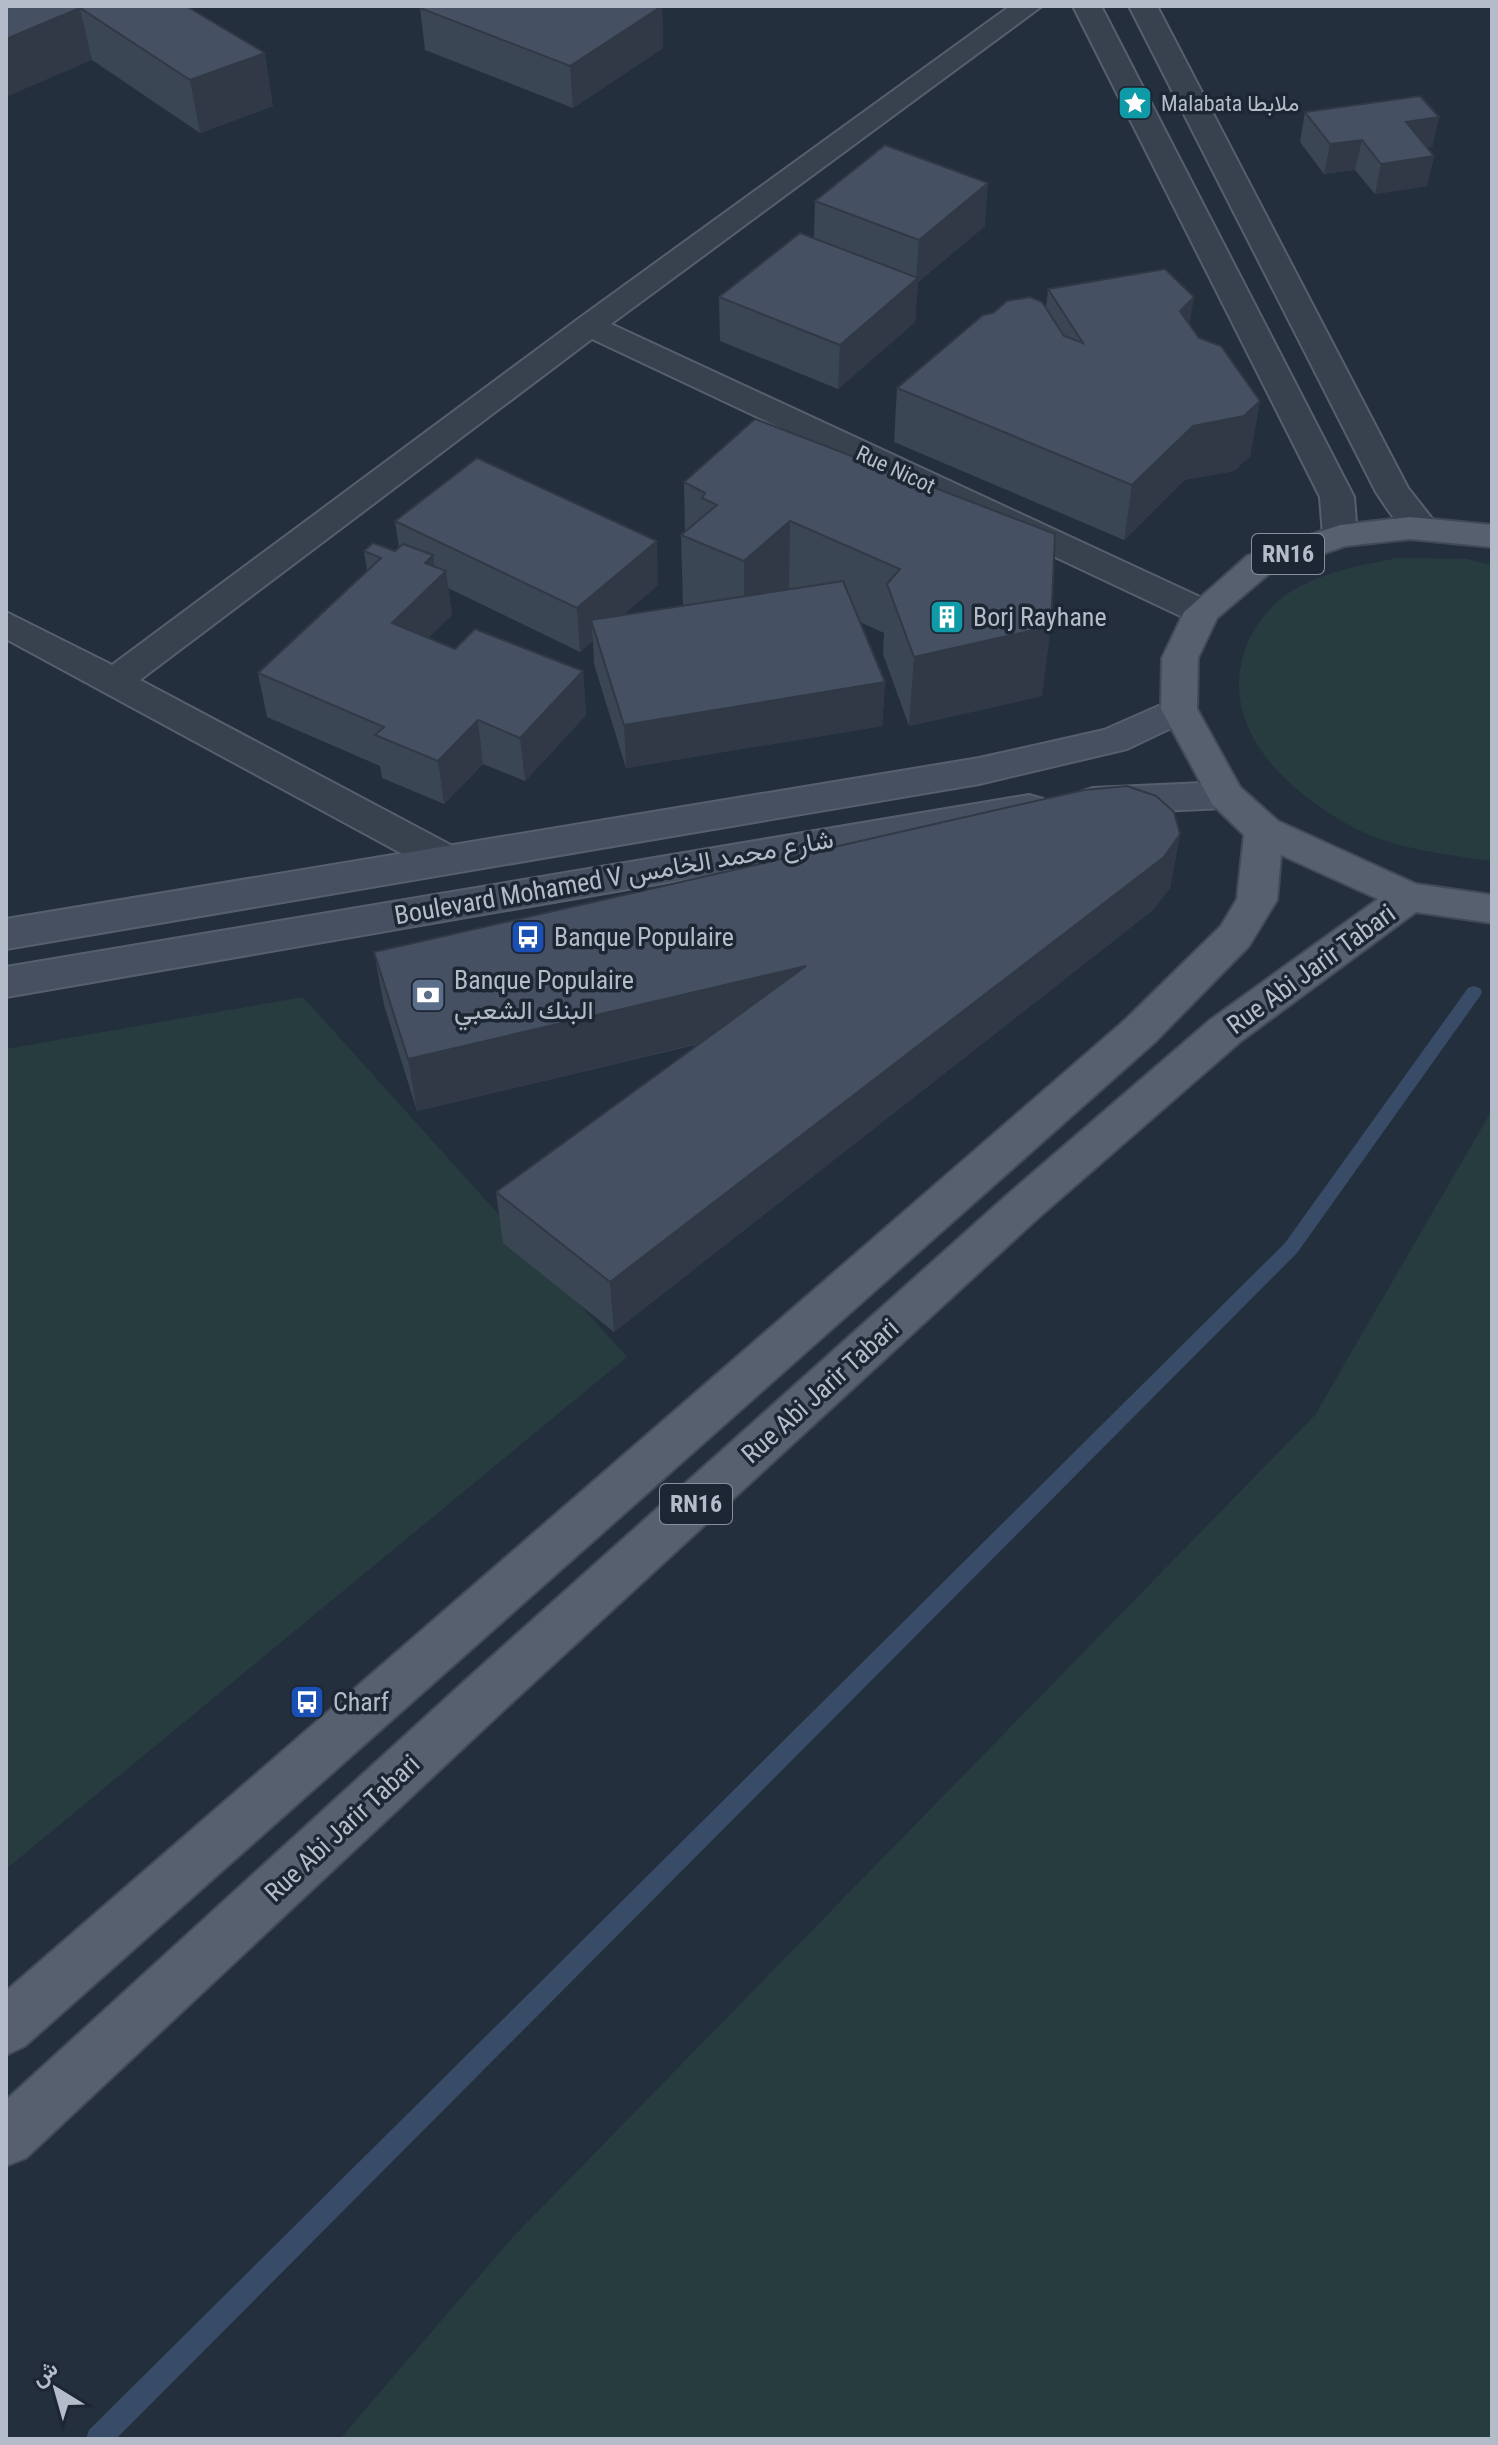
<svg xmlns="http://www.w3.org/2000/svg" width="1498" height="2445" viewBox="0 0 1498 2445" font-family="'Roboto Condensed',Vazirmatn,sans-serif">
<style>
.green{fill:#263c3f}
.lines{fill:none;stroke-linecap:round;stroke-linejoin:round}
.stream{fill:#394c67;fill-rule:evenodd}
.street-casing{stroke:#565f6c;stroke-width:4}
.secondary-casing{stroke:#565f6c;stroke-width:4}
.primary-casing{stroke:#414a57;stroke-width:4}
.street{fill:#38414e;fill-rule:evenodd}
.secondary{fill:#465061;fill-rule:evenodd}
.primary{fill:#56606e;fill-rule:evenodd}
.wall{fill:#3b4654}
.shaded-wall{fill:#303945}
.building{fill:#455162;stroke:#303945;stroke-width:2}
.labels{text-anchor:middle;stroke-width:7;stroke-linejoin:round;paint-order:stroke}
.far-poi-label{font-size:22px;fill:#b4bcc9;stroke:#1d2633;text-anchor:start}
.far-street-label{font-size:22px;fill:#b4bcc9;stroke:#1d2633}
.shield{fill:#1d2633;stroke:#878f9c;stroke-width:2}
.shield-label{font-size:24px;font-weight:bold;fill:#b4bcc9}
.poi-label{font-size:26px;fill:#b4bcc9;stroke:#1d2633;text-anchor:start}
.street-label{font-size:26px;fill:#b4bcc9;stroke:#1d2633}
</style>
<rect width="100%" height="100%" fill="#242f3e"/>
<g class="green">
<path d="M1397,558L1467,559L1492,565V861C1441,854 1385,848 1340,820C1283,785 1223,730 1243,656C1249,634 1264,612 1283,597C1315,573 1358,566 1397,558Z"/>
<polygon points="303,997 627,1357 6,1869 6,1049"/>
<polygon points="1492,1110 1492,2439 340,2439 513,2237 1315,1415"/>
</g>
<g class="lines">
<polygon class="stream" points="1474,986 1480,988 1482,992 1480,996 1297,1253 116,2439 86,2439 89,2430 1285,1243 1468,988"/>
<g class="street-casing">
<g id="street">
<polygon points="1010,6 1042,6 611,324 1215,604 1220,612 1215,620 1202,623 1189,620 592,339 140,680 460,850 465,860 460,870 446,874 432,870 6,639 6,612 112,665 578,319"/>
<polygon points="1073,6 1101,6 1354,497 1357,536 1352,544 1340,547 1328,544 1323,536 1320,497"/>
<path d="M1129,6H1157L1408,488L1441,530L1436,538C1407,545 1391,514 1376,492Z"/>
</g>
</g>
<g class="secondary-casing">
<g id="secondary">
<polygon points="1179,697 1192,700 1197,709 1192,718 1127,749 979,784 6,949 6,919 979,758 1104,730"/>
<polygon points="1225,782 1238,786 1244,795 1238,804 1225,808 1093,814 1080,810 1074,801 1080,792 1093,788"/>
<polygon points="1029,795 1043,799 1048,808 1043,817 6,997 6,967"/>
</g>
</g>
<g class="primary-casing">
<polygon id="primary" points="1410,517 1492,525 1492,547 1410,539 1345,546 1271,572 1217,618 1198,658 1197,709 1240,787 1278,821 1416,884 1492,895 1492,923 1416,912 1240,1042 1037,1219 505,1709 26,2158 6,2166 6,2100 469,1677 1007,1195 1210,1020 1378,899 1281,855 1277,900 1249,946 1155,1042 25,2046 6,2055 6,1991 1125,1020 1221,926 1237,899 1244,835 1212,804 1161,709 1162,658 1184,612 1247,556 1340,525"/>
</g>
<use href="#street" class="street"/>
<use href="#secondary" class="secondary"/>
<use href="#primary" class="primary"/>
</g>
<g class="wall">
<polygon points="6,6 186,6 273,106 200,133 92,60"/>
<polygon points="662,6 663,48 573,108 425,50 420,8"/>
<polygon points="1305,112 1439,117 1432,147 1427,147 1434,156 1427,186 1375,194 1355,170 1324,174 1300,142"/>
<polygon points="815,201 985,226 918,282 915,322 838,389 720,341 719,297 814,238"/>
<polygon points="1048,289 1190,325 1199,338 1260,401 1250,456 1234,471 1184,480 1124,540 894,442 897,388 1046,308"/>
<polygon points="755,419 1042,696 909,726 883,654 884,633 860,622 885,682 882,726 626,768 594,664 593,641 580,652 448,588 452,615 428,638 455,649 583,671 586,715 525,781 483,764 444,804 382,778 380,766 267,717 258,673 367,570 364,551 395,551 399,548 395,521 658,585 623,615 685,605 683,605 681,535 685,532 684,482"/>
<polygon points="1180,834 1170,888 1153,910 614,1332 503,1243 496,1192 699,1044 417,1111 384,1005 374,952"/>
</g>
<g class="shaded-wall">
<polygon points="662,6 663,48 573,108 570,66"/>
<polygon points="80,8 92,60 6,97 6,39"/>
<polygon points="265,53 273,106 200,133 190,80"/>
<polygon points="1439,117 1432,147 1399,152 1406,122"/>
<polygon points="1362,140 1355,170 1324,174 1330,144"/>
<polygon points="1434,156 1427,186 1375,194 1381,164"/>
<polygon points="988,183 985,226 918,282 915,322 838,389 840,345 916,280 919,240"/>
<polygon points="1194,297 1185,351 1180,311"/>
<polygon points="1260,401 1250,456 1234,471 1184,480 1124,540 1132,485 1193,426"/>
<polygon points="790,521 789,590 744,630 744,561"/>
<polygon points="657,541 658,585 597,638 591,620 593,641 580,652 577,608"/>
<polygon points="433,555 436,581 446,571 452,615 398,667 392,623 425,563"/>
<polygon points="1051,626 1042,696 909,726 914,657"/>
<polygon points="583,671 586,715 525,781 520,738"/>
<polygon points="885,682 882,726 626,768 624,725"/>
<polygon points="478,720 483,764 444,804 438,761"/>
<polygon points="1180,834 1170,888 1153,910 614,1332 610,1282"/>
<polygon points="806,966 804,1018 417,1111 408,1059"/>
</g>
<g class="building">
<polygon points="6,6 186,6 265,53 190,80 80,8 6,39"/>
<polygon points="423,6 662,6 570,66 420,8"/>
<polygon points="1420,96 1439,117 1406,122 1434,156 1381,164 1362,140 1330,144 1305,112"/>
<polygon points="885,145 988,183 919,240 815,201"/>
<polygon points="800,233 918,278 840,345 719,297"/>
<polygon points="1165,269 1194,297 1180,311 1199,338 1221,346 1260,401 1244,416 1193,426 1132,485 897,388 983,315 993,313 1007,301 1030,297 1042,302 1064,336 1083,343 1048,289"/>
<polygon points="755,419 1055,534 1051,626 914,657 887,584 900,569 790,521 744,561 681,535 717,505 702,498 705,493 684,482"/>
<polygon points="477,458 657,541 577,608 395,521"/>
<polygon points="373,543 395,551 403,544 433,555 425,563 446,571 392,623 455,649 475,629 583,671 520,738 478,720 438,761 375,735 384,727 258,673 381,558 364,551"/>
<polygon points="843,581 885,682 624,725 591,620"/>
<polygon points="1127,786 1156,796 1174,812 1180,834 1164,857 610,1282 496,1192 806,966 408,1059 374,952 1084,790"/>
</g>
<defs>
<g id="sight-square" transform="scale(1.8)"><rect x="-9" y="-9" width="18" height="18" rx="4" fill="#0f9aa8" stroke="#1d2633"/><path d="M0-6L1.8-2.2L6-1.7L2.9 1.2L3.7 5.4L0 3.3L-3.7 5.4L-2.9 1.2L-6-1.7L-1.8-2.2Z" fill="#fff"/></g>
<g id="building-square" transform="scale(1.8)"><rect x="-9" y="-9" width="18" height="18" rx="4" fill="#0f9aa8" stroke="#1d2633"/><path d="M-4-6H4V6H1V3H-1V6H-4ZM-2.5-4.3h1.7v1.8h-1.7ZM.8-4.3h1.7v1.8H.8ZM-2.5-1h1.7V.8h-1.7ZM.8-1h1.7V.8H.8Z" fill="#fff"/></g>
<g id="bus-square" transform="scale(1.8)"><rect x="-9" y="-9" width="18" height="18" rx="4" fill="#1a4fb4" stroke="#1d2633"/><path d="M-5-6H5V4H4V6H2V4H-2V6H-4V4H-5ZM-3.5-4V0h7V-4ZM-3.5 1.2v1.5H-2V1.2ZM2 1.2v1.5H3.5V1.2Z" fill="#fff"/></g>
<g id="bank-square" transform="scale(1.8)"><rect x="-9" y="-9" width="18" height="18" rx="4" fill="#5c6f8a" stroke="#1d2633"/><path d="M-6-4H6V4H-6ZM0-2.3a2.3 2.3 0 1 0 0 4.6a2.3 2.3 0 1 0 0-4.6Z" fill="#fff"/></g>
</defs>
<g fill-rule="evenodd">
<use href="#sight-square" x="1135" y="103"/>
<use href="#building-square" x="947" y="617"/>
<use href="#bus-square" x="528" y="937"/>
<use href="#bank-square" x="428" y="995"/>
<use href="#bus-square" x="307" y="1702"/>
</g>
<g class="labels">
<g class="far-poi-label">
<text x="1161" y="111">Malabata ملابطا</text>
</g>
<g class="far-street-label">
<text transform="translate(896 469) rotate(25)" y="8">Rue Nicot</text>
</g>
<g class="shield">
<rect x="1252" y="534" width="72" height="40" rx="6"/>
<rect x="660" y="1484" width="72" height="40" rx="6"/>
</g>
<g class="shield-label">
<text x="1288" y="562">RN16</text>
<text x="696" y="1512">RN16</text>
</g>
<g class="poi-label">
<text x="973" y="626">Borj Rayhane</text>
<text x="554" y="946">Banque Populaire</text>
<text x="454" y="989">Banque Populaire<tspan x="454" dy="30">البنك الشعبي</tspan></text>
<text x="333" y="1711">Charf</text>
</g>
<g class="street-label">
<text transform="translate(614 877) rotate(-10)" y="9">Boulevard Mohamed V شارع محمد الخامس</text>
<text transform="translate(1311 969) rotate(-36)" y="9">Rue Abi Jarir Tabari</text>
<text transform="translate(820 1391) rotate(-42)" y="9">Rue Abi Jarir Tabari</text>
<text transform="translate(342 1828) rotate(-43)" y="9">Rue Abi Jarir Tabari</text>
</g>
</g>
<rect width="1498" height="2445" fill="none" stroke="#b4bcc9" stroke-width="16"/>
<g transform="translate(56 2389) rotate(323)" stroke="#1d2633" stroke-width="6" paint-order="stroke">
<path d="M0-6L14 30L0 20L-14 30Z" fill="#b4bcc9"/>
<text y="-12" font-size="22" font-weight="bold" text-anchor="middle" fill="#b4bcc9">ش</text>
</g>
</svg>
